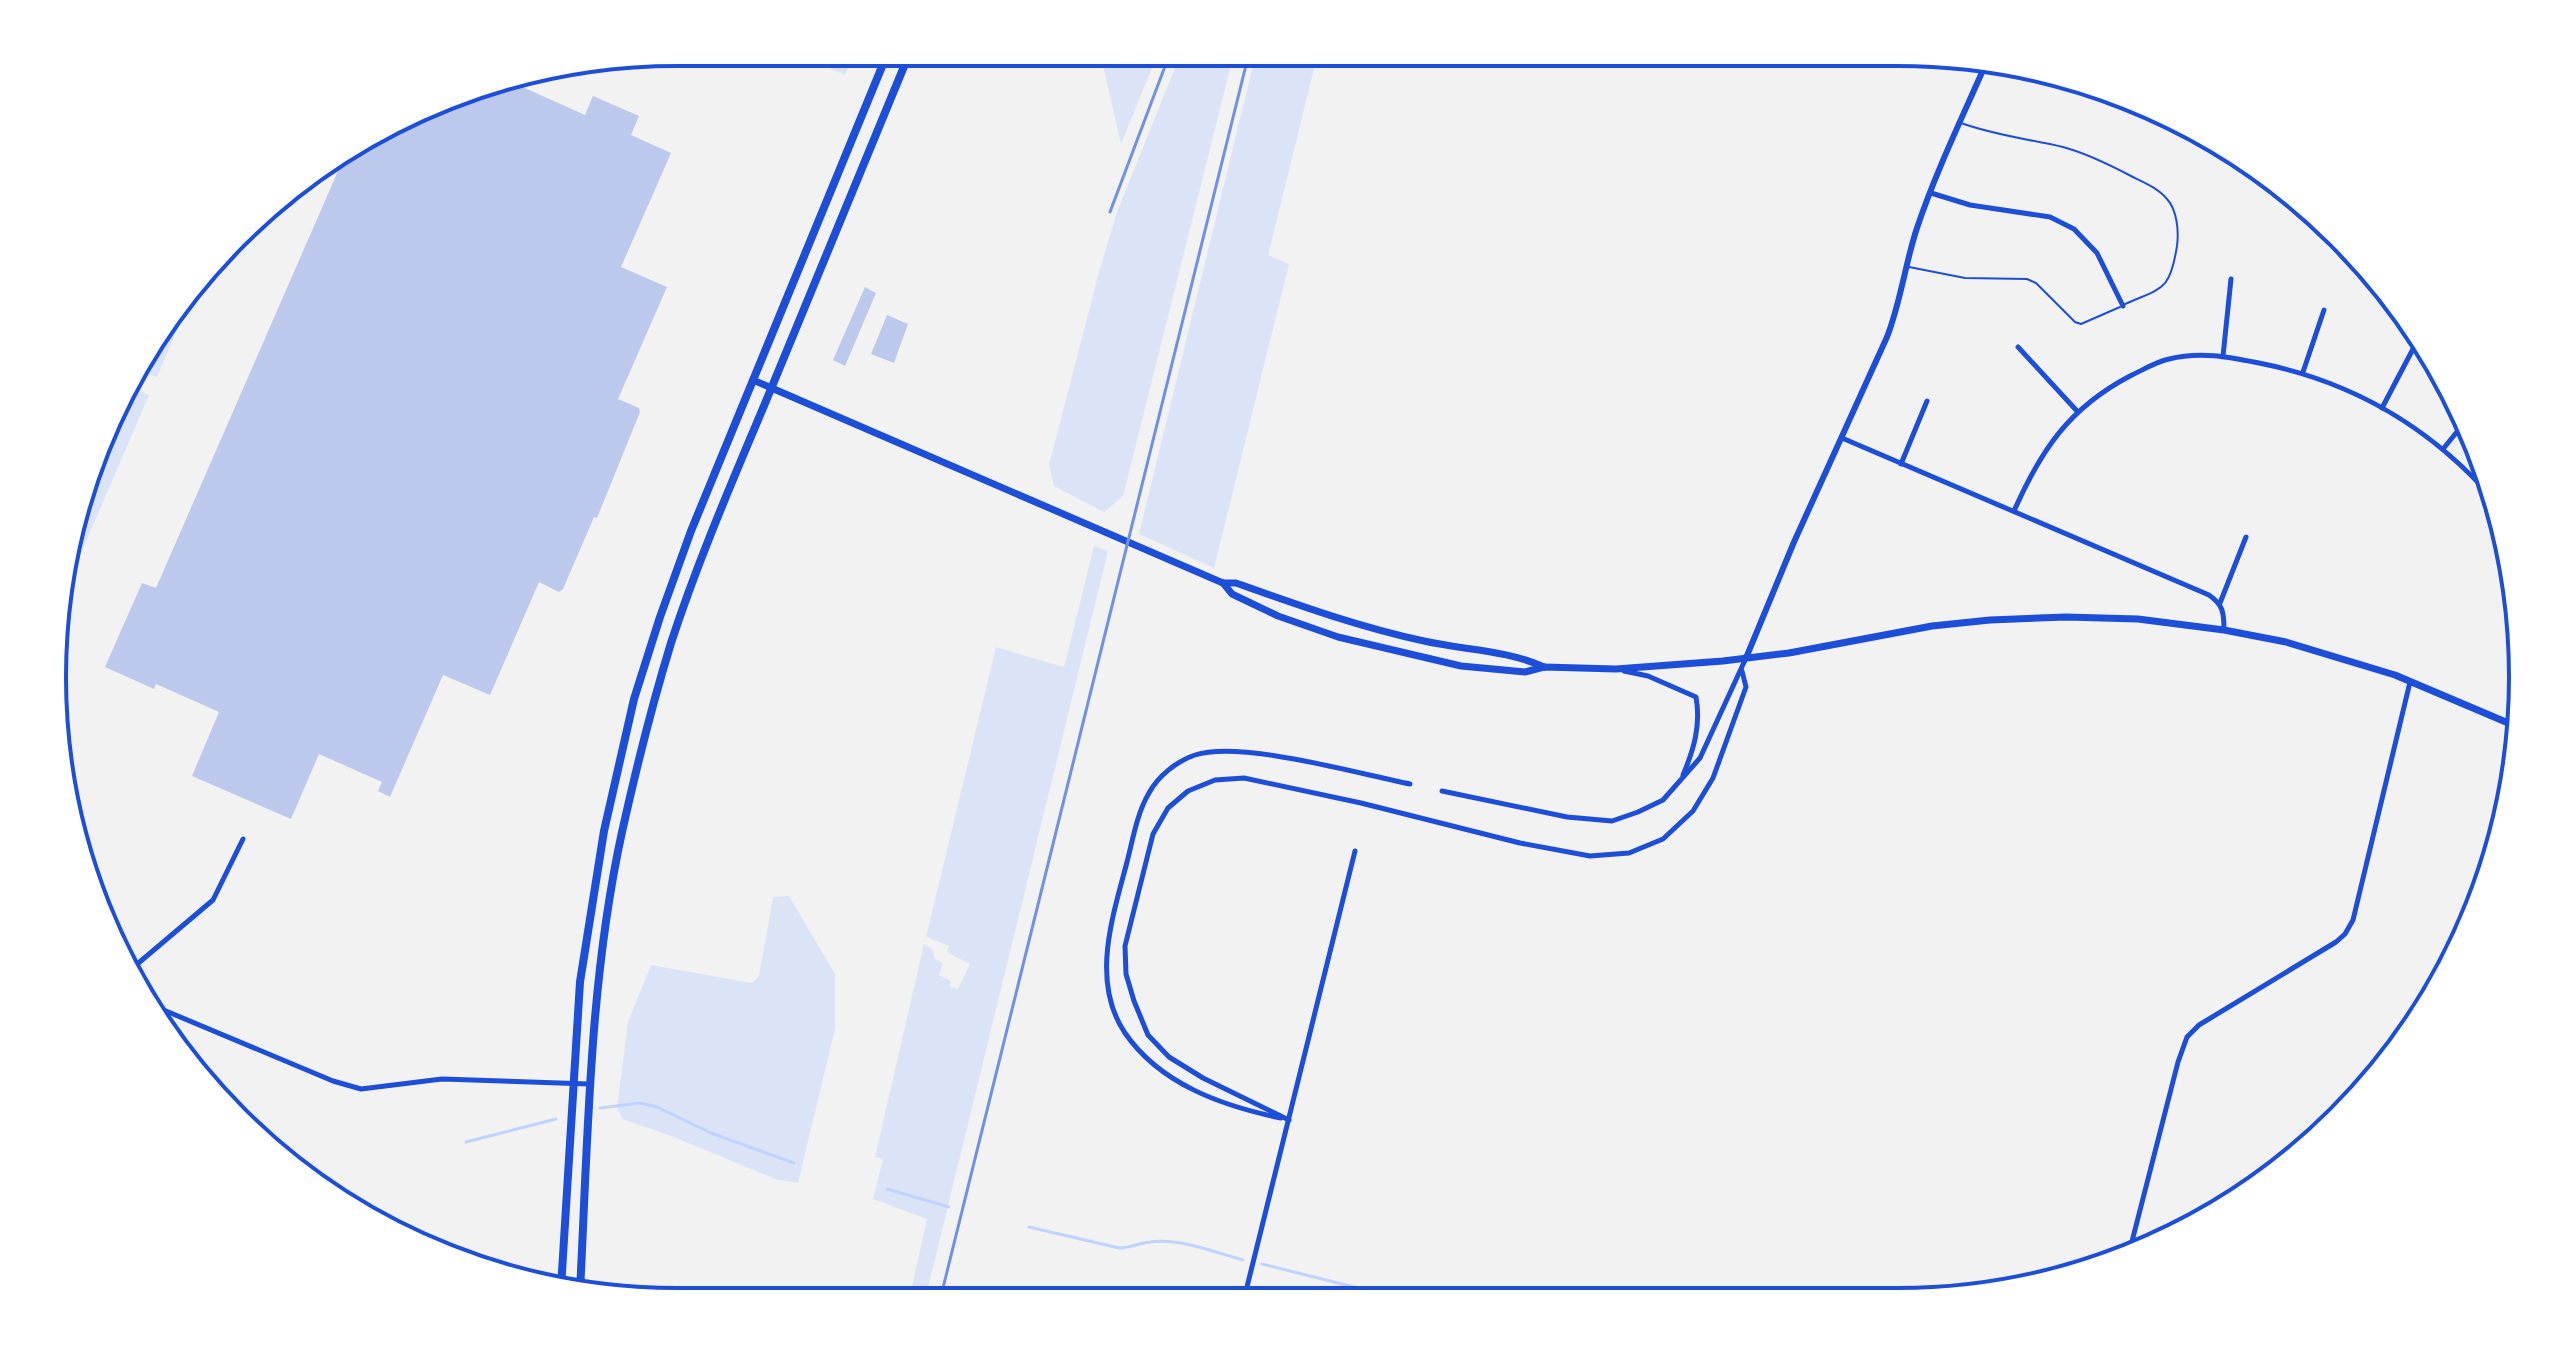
<svg xmlns="http://www.w3.org/2000/svg" width="2575" height="1354" viewBox="0 0 2575 1354" font-family="'Nunito Sans',sans-serif">
<style>
.green{fill:#dbe4f7}
.lines{fill:none;stroke-linecap:round;stroke-linejoin:round}
.stream{stroke:#bfd3fe;stroke-width:3}
.building{fill:#bdc9ec}
.service{stroke:#1d4ed8;stroke-width:2}
.minor{stroke:#1d4ed8;stroke-width:5}
.tertiary{stroke:#1d4ed8;stroke-width:6}
.secondary{stroke:#1d4ed8;stroke-width:7}
.primary{stroke:#1d4ed8;stroke-width:8}
.rail{stroke:#7290e2;stroke-width:3}
.rim{fill:none;stroke:#1d4ed8;stroke-width:4}
</style>
<rect width="100%" height="100%" fill="#f2f2f2"/>
<g class="green">
<polygon points="793,52 855,52 845,75"/>
<polygon points="1100,52 1158,53 1121,144"/>
<polygon points="1181,53 1234,53 1123,496 1104,512 1054,486 1049,465 1099,272 1117,212"/>
<polygon points="1256,53 1318,53 1268,255 1289,264 1214,568 1139,534"/>
<polygon points="193,292 157,377 145,373 138,389 149,395 66,588 73,516 157,330"/>
<polygon points="1094,546 1108,551 925,1300 909,1300 927,1219 873,1199 883,1159 875,1157 924,944 933,950 935,959 943,963 939,975 951,981 950,987 958,989 970,964 947,952 949,946 926,937 996,647 1064,667"/>
<polygon points="789,896 835,974 835,1029 798,1183 775,1179 674,1137 622,1119 617,1107 628,1022 651,965 752,983 759,976 773,897"/>
</g>
<g class="lines">
<g class="stream">
<polyline points="600,1108 640,1103 657,1107 711,1133 794,1163"/>
<polyline points="466,1142 556,1119"/>
<polyline points="887,1189 949,1207"/>
<path d="M1029,1227L1119,1248C1130,1248 1139,1243 1150,1242C1180,1238 1214,1252 1243,1260"/>
<polyline points="1262,1264 1398,1298"/>
</g>
</g>
<g class="building">
<polygon points="507,80 585,115 593,96 639,116 631,135 671,153 621,267 667,287 618,399 639,408 640,412 597,518 594,517 563,589 559,592 539,582 490,695 443,675 390,797 378,791 382,782 319,754 291,819 192,776 219,712 156,684 154,689 105,667 142,583 156,588 345,155 476,85"/>
<polygon points="865,287 876,293 845,366 833,360"/>
<polygon points="887,315 908,324 894,363 871,354"/>
</g>
<g class="lines">
<g class="service">
<path d="M1961,123C1994,135 2028,139 2063,147C2086,153 2110,165 2131,176C2143,182 2158,188 2167,199C2177,210 2179,231 2177,246C2170,290 2164,287 2125,304"/>
<polyline points="1909,267 1965,278 2027,279 2036,283 2075,322 2081,324 2120,307"/>
</g>
<g class="minor">
<polyline points="1931,193 1970,205 2050,217 2074,229 2097,253 2123,306"/>
<polyline points="2018,347 2077,411"/>
<polyline points="2223,356 2231,279"/>
<polyline points="2303,372 2324,310"/>
<polyline points="2382,408 2413,349"/>
<path d="M1842,438L2209,595C2223,605 2224,612 2224,630"/>
<polyline points="2443,449 2465,422"/>
<polyline points="1901,464 1927,401"/>
<path d="M2014,511C2041,450 2069,408 2130,376C2143,370 2155,362 2169,359C2200,351 2229,357 2259,363C2355,382 2432,428 2496,502"/>
<polyline points="2220,603 2246,537"/>
<path d="M1624,671L1648,676L1696,697C1701,725 1694,749 1683,775"/>
<polyline points="1442,791 1567,817 1612,821 1638,812 1663,800 1700,758 1746,658"/>
<polyline points="129,971 213,900 243,839"/>
<polyline points="154,1006 333,1081 361,1089 442,1079 589,1084"/>
<path d="M1281,1118C1222,1106 1160,1084 1125,1033C1090,981 1113,916 1127,862C1133,839 1137,813 1149,793C1158,776 1177,761 1195,755C1241,740 1359,774 1410,784"/>
<polyline points="1289,1120 1203,1078 1169,1057 1148,1035 1134,1001 1126,974 1125,946 1153,834 1168,808 1188,791 1215,780 1244,778 1361,803 1520,843 1590,856 1629,853 1663,839 1693,811 1713,778 1746,687 1742,671"/>
<polyline points="2128,1257 2178,1062 2187,1037 2199,1025 2336,942 2345,934 2353,920 2410,682"/>
<polyline points="1244,1299 1355,851"/>
</g>
<path class="tertiary" d="M1746,658L1794,542L1887,337C1901,301 1905,264 1917,228C1936,171 1963,116 1987,61"/>
<g class="secondary">
<path d="M753,380L1223,583H1236C1298,605 1359,627 1424,641C1464,650 1507,650 1544,667"/>
<polyline points="1223,583 1232,594 1278,616 1338,637 1461,666 1525,672 1544,667 1616,669 1723,661 1789,653 1932,626 1990,620 2066,617 2138,619 2224,630 2286,642 2395,675 2520,728"/>
</g>
<g class="primary">
<polyline points="561,1288 580,982 604,831 634,699 660,617 691,531 888,52"/>
<path d="M580,1291C588,1138 589,983 622,832C636,769 652,705 671,643C699,557 736,473 771,389C817,277 864,165 910,52"/>
</g>
<g class="rail">
<polyline points="1110,212 1170,53"/>
<polyline points="940,1300 1249,53"/>
</g>
</g>
<path d="M0 0H2575V1354H0ZM677 66H1898A611 611 0 0 1 2509 677V677A611 611 0 0 1 1898 1288H677A611 611 0 0 1 66 677V677A611 611 0 0 1 677 66Z" fill="#fff" fill-rule="evenodd"/>
<path class="rim" d="M677 66H1898A611 611 0 0 1 2509 677V677A611 611 0 0 1 1898 1288H677A611 611 0 0 1 66 677V677A611 611 0 0 1 677 66Z"/>
</svg>
